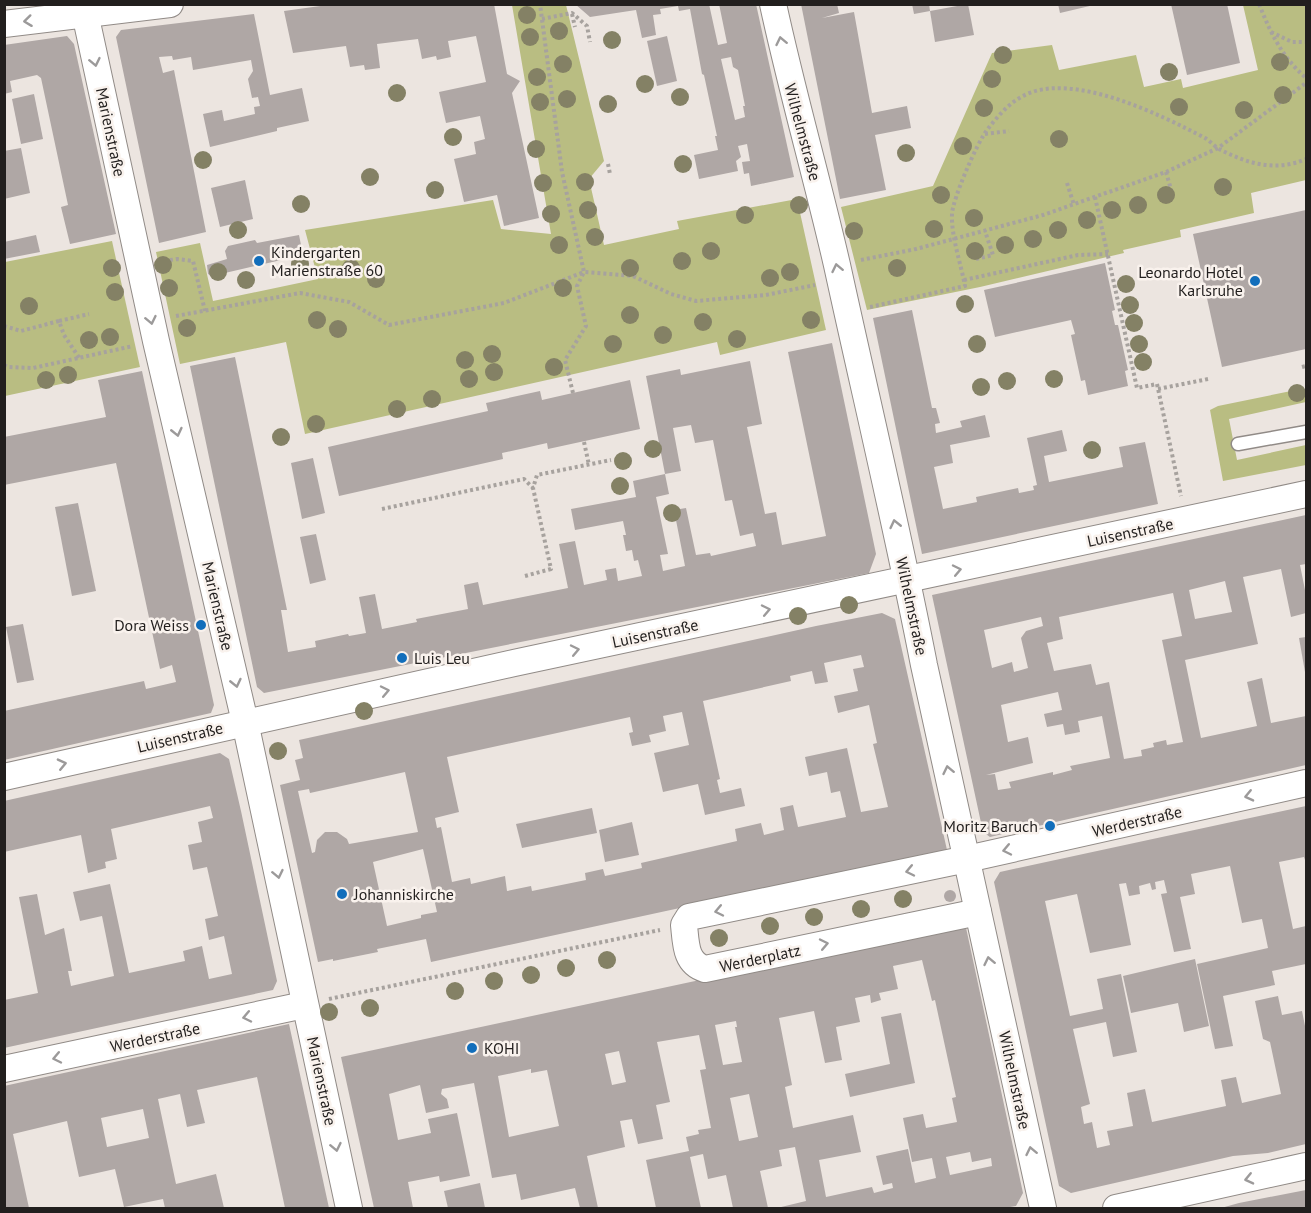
<svg xmlns="http://www.w3.org/2000/svg" width="1311" height="1213" viewBox="0 0 1311 1213" font-family="'PT Sans',sans-serif">
<style>
.green{fill:#b9bd82}
.building{fill:#afa7a5;fill-rule:evenodd}
.lines{fill:none;stroke-linecap:round;stroke-linejoin:round}
.service-casing{stroke:#918b87;stroke-width:15}
.minor-casing{stroke:#918b87;stroke-width:28}
.path{stroke:#a7a29e;stroke-width:4;stroke-dasharray:3 3;stroke-linecap:butt}
.service{stroke:#fff;stroke-width:12}
.minor{stroke:#fff;stroke-width:26}
.tree{fill:#848165}
.oneway{stroke:#9c9a9a}
.poi-dot{fill:#126ebb;stroke:#f9f2ed;stroke-width:2}
.labels{text-anchor:middle;stroke-width:5;stroke-linejoin:round;paint-order:stroke}
.street-label{font-size:16px;fill:#221f1e;stroke:#f9f2ed}
.poi-label{font-size:16px;fill:#221f1e;stroke:#f9f2ed;text-anchor:start}
</style>
<rect width="100%" height="100%" fill="#ece5e0"/>
<g class="green">
<polygon points="512,5 566,5 604,161 589,179 604,245 679,229 677,221 797,199 826,330 720,355 717,342 305,434 286,342 180,364 156,252 200,243 213,301 318,279 305,230 493,200 501,229 551,234"/>
<polygon points="1243,5 1306,5 1306,180 1251,193 1254,213 1180,230 1181,237 1123,250 1124,253 980,287 867,310 841,207 933,186 992,53 1052,45 1059,70 1136,55 1144,87 1181,79 1183,88 1258,70"/>
<polygon points="112,241 140,367 5,396 5,262"/>
<polygon points="1301,389 1306,395 1306,402 1229,419 1237,460 1306,445 1306,465 1223,481 1210,410 1218,406"/>
</g>
<g class="building">
<polygon points="335,4 494,4 507,74 520,81 512,93 539,218 504,226 497,195 464,202 454,159 476,154 474,142 485,139 480,116 446,123 439,92 486,82 476,36 448,41 451,57 437,60 436,56 422,59 418,39 377,44 380,68 365,70 364,65 350,67 346,46 293,53 284,11"/>
<path d="M575,4H709L718,45L727,43L719,4H756L794,177L751,186L749,173L744,174L742,162L750,161L747,144L738,146L741,157L736,161L738,171L699,179L694,155L718,150L715,136H717L704,75L702,74L690,9L679,11L678,6L660,9L661,14L653,15L656,35L642,38L636,10L590,17ZM731,57L733,67L738,70L745,106H743L745,117L735,120L721,59Z"/>
<polygon points="801,4 837,4 839,13 822,18 854,12 872,113 907,106 911,128 875,135 886,190 840,199"/>
<polygon points="912,4 929,4 930,11 914,14"/>
<polygon points="968,4 974,35 935,42 930,11"/>
<polygon points="1058,4 1093,4 1094,5 1060,13"/>
<polygon points="1171,4 1227,4 1240,63 1187,75"/>
<polygon points="254,14 270,95 302,88 309,121 277,128 277,131 210,147 203,114 222,110 224,121 255,114 254,107 260,106 258,97 252,98 248,79 253,71 251,60 193,70 191,57 173,60 172,56 159,57 163,73 174,70 206,232 159,243 116,37 121,30"/>
<polygon points="67,36 74,44 116,234 70,244 61,207 68,205 41,78 37,75 10,81 12,92 4,94 4,45"/>
<polygon points="667,36 677,81 657,86 647,41"/>
<polygon points="34,94 43,139 21,144 12,99"/>
<polygon points="21,148 30,193 4,199 4,151"/>
<polygon points="245,180 253,219 220,227 211,188"/>
<polygon points="1306,210 1306,349 1222,367 1193,234"/>
<polygon points="36,235 40,252 4,259 4,242"/>
<polygon points="299,235 303,255 212,276 208,274 207,265 227,259 225,251 228,246 255,240 257,243"/>
<polygon points="1105,263 1115,310 1112,311 1115,325 1118,325 1128,370 1125,371 1128,386 1088,395 1085,380 1081,381 1071,335 1075,334 1071,320 995,337 984,290"/>
<polygon points="912,310 932,408 936,408 940,423 935,424 936,433 962,427 960,421 985,415 990,437 950,445 953,463 934,467 943,509 977,502 976,497 1018,488 1019,493 1034,490 1033,486 1037,485 1027,438 1062,430 1067,451 1044,456 1049,482 1123,467 1119,447 1145,442 1158,504 922,554 873,318"/>
<polygon points="832,343 876,554 869,573 264,693 257,687 190,366 235,357 287,610 281,610 288,652 316,647 315,641 348,634 349,636 366,633 359,597 375,594 382,629 417,622 416,619 468,609 464,585 478,582 483,605 568,588 559,544 575,541 584,585 607,580 605,570 616,568 618,581 642,576 638,560 634,561 632,550 626,551 623,535 626,535 623,521 575,530 571,509 636,497 633,481 665,474 669,494 656,497 668,554 660,555 663,571 685,566 674,510 686,508 696,555 710,553 711,556 756,546 753,533 740,536 732,500 725,501 713,440 695,443 691,425 673,428 681,471 665,474 646,376 680,369 681,375 750,361 762,424 747,427 765,514 776,512 782,545 826,536 788,352"/>
<polygon points="142,371 214,705 211,713 4,760 4,711 144,681 146,689 176,682 172,665 160,669 116,463 4,485 4,437 106,417 98,380"/>
<polygon points="630,380 640,429 548,449 547,443 525,448 502,453 503,459 339,496 328,447 488,411 486,403 540,391 542,400"/>
<polygon points="313,458 325,513 302,519 291,463"/>
<polygon points="78,503 96,591 72,596 55,507"/>
<path d="M1306,515V564L1300,565L1306,595V613L1291,617L1281,569L1243,577L1258,644L1185,660L1201,738L1257,726L1247,682L1262,678L1271,723L1306,716V765L990,837L983,832L932,595ZM1225,581L1232,612L1195,619L1189,590ZM1173,593L1182,636L1162,640L1183,742L1167,745L1166,740L1153,743L1154,747L1141,750L1142,756L1124,759L1109,682L1096,685L1091,664L1054,671L1047,643L1063,639L1059,617ZM1041,617L1043,626L1026,631L1021,638L1028,668L1014,672L1012,662L992,668L984,630ZM1058,692L1062,710L1044,714L1047,727L1063,724L1065,735L1080,732L1078,721L1102,716L1110,758L1070,766L1072,770L1053,775V772L1009,782L1011,788L998,790L995,774L986,775L1033,763L1028,737L1008,742L1001,705Z"/>
<polygon points="316,534 326,580 310,584 300,537"/>
<path d="M882,613L895,619L947,850L431,962L426,939L377,949L378,952L333,961V959L318,962L280,785L300,780L295,760L303,758L299,740L816,626ZM861,655L864,667L853,669L858,691L834,696L838,713L869,705L877,743L873,744L888,807L861,812L847,748L805,757L809,776L827,772L831,793L840,791L846,817L798,827L793,805L780,808L784,830L764,835L761,823L735,829L737,841L641,863L642,868L605,876L603,869L585,873L586,880L532,891L531,886L507,891L505,876L471,884L470,878L452,882L441,827L437,828L435,818L459,812L447,757L630,717L633,732L629,733L632,746L651,742L649,735L666,731L663,716L682,712L689,745L654,753L663,792L698,784L705,815L745,806L741,788L720,793L717,780L720,779L703,701L791,681L790,676L812,671L815,684L828,682L824,663ZM405,772L418,832L349,844L347,839L337,832H325L317,840L315,852L312,853L298,791L309,789L310,793ZM423,849L437,912L421,915V918L387,926L373,862Z"/>
<polygon points="23,624 34,680 17,683 6,627"/>
<polygon points="1306,637 1306,672 1305,672 1299,638"/>
<polygon points="220,753 229,759 241,811 277,981 273,990 4,1048 4,1000 38,993 19,897 37,894 45,935 64,928 72,971 68,971 71,986 114,976 102,916 80,921 73,892 110,884 129,973 185,961 183,951 202,946 209,979 232,974 224,936 209,940 205,919 218,916 207,867 193,870 188,845 202,842 198,822 213,818 210,806 111,829 117,859 105,862 106,868 88,873 81,835 4,852 4,801"/>
<polygon points="1306,806 1306,863 1304,857 1279,862 1293,929 1306,926 1306,964 1272,971 1275,985 1223,996 1233,1046 1215,1049 1197,964 1268,948 1262,919 1242,923 1230,866 1191,874 1195,894 1180,897 1191,949 1174,952 1161,894 1167,893 1164,880 1155,882 1156,889 1152,890 1150,883 1139,886 1140,894 1129,896 1126,883 1119,884 1131,945 1090,953 1077,894 1045,901 1070,1016 1103,1009 1097,979 1121,974 1137,1052 1113,1057 1106,1022 1073,1029 1090,1104 1081,1107 1084,1124 1092,1122 1097,1148 1110,1145 1107,1131 1133,1126 1127,1093 1145,1089 1152,1122 1226,1106 1221,1080 1236,1077 1242,1103 1281,1094 1270,1042 1263,1039 1255,1001 1278,996 1282,1015 1302,1011 1306,1031 1306,1144 1268,1153 1233,1156 1071,1193 1059,1186 994,882 1000,872"/>
<polygon points="592,808 597,833 522,848 516,824"/>
<polygon points="632,822 639,855 605,862 599,830"/>
<circle cx="950" cy="896" r="6"/>
<path d="M965,923L1023,1193L1016,1206L1004,1208H777L806,1201L795,1147L779,1150L782,1166L760,1171L768,1208H733L726,1175L708,1179L703,1154L690,1157L701,1208H656L646,1160L689,1151L686,1137L699,1134L698,1130L711,1128L700,1070L706,1069L699,1035L657,1042L670,1102L656,1105L663,1139L638,1144L632,1119L620,1121L625,1147L587,1156L598,1208H580L575,1188L521,1200L516,1174L492,1178L474,1083L442,1089L441,1094L447,1099L449,1108L426,1113L420,1085L389,1094L398,1140L431,1133L428,1119L457,1113L470,1176L440,1182L439,1176L408,1182L413,1208H374L341,1057ZM922,960L932,1001L935,1000L956,1097L952,1098L957,1122L926,1128L923,1114L903,1118L912,1162L932,1158L936,1178L915,1183L908,1149L876,1156L883,1185L892,1183L893,1188L874,1193L872,1187L826,1197L819,1160L861,1152L853,1115L793,1128L785,1087L792,1085L779,1018L814,1011L825,1063L842,1060L836,1027L860,1022L855,998L870,995L871,1003L881,1000L879,993L898,989L893,966ZM736,1021L737,1027H735L742,1062L723,1065L715,1025ZM619,1051L626,1082L612,1085L605,1054ZM531,1069V1073L547,1070L559,1126L509,1137L498,1076ZM749,1094L758,1137L739,1141L730,1098ZM970,1152L972,1162L991,1158L992,1166L950,1175L946,1157Z"/>
<polygon points="1195,959 1209,1026 1184,1032 1178,1003 1131,1013 1123,976"/>
<polygon points="901,1013 915,1083 850,1097 845,1074 890,1064 881,1017"/>
<path d="M289,1024L329,1208H285L257,1077L197,1090L205,1123L187,1127L180,1094L158,1099L176,1184L216,1174L224,1208H165L163,1199L124,1207L115,1169L79,1177L67,1121L13,1134L29,1208H6L4,1200V1086ZM143,1109L149,1138L107,1147L101,1118Z"/>
<polygon points="480,1183 485,1208 448,1208 444,1191"/>
<polygon points="1306,1190 1306,1208 1221,1208 1239,1203"/>
</g>
<g class="lines">
<g class="service-casing">
<polyline id="service" points="1238,444 1306,432"/>
</g>
<g class="minor-casing">
<g id="minor">
<polyline points="83,4 156,341 245,722 349,1208"/>
<path d="M773,4C792,92 817,178 837,265C866,398 898,531 924,665L1043,1208"/>
<polyline points="4,24 170,4"/>
<polyline points="4,777 514,663 1306,494"/>
<path d="M978,912L705,969C685,963 686,943 684,925L689,917L967,859L1306,783"/>
<polyline points="4,1069 304,1005"/>
<polyline points="1116,1208 1306,1166"/>
</g>
</g>
<g class="path">
<path d="M1259,4C1271,34 1282,57 1306,78"/>
<polyline points="572,14 575,27"/>
<polyline points="542,19 572,13 587,26 590,42"/>
<polyline points="1271,32 1292,42 1306,42"/>
<polyline points="985,134 1009,131"/>
<polyline points="608,164 610,174"/>
<polyline points="1166,172 1172,193"/>
<polyline points="1067,183 1074,205"/>
<polyline points="1095,197 1137,388 1157,384 1181,496"/>
<polyline points="976,259 993,255 985,231"/>
<polyline points="861,260 916,249 1043,215 1166,172 1218,148 1306,83"/>
<polyline points="164,261 177,259 193,261 205,311"/>
<polyline points="964,280 1078,255 1108,254"/>
<path d="M870,307L965,286C961,264 951,236 952,214C953,198 977,143 987,130C997,117 1009,103 1023,96C1071,70 1161,115 1205,138C1210,141 1214,146 1219,149C1248,164 1276,172 1306,159"/>
<polyline points="176,316 300,293 349,302 389,325 504,303 584,272 562,172 540,4"/>
<polyline points="59,321 89,314"/>
<polyline points="4,326 21,331 59,321 64,335 80,359"/>
<polyline points="4,365 8,367 33,368 133,346"/>
<polyline points="1302,367 1306,366"/>
<polyline points="1158,389 1208,379"/>
<polyline points="573,393 565,360 586,326 577,286 584,272 633,276 671,294 696,301 766,295 815,285"/>
<polyline points="584,442 589,465"/>
<polyline points="382,509 524,479 533,488"/>
<polyline points="525,576 551,569 533,488 537,475 611,460"/>
<polyline points="329,999 660,930"/>
</g>
<use href="#service" class="service"/>
<use href="#minor" class="minor"/>
</g>
<g class="tree">
<circle cx="527" cy="15" r="9"/>
<circle cx="559" cy="31" r="9"/>
<circle cx="530" cy="37" r="9"/>
<circle cx="612" cy="40" r="9"/>
<circle cx="1003" cy="55" r="9"/>
<circle cx="1280" cy="62" r="9"/>
<circle cx="563" cy="64" r="9"/>
<circle cx="1169" cy="72" r="9"/>
<circle cx="537" cy="77" r="9"/>
<circle cx="992" cy="79" r="9"/>
<circle cx="645" cy="84" r="9"/>
<circle cx="397" cy="93" r="9"/>
<circle cx="1283" cy="95" r="9"/>
<circle cx="680" cy="97" r="9"/>
<circle cx="567" cy="99" r="9"/>
<circle cx="540" cy="102" r="9"/>
<circle cx="608" cy="104" r="9"/>
<circle cx="1179" cy="107" r="9"/>
<circle cx="984" cy="108" r="9"/>
<circle cx="1244" cy="110" r="9"/>
<circle cx="453" cy="137" r="9"/>
<circle cx="1059" cy="139" r="9"/>
<circle cx="963" cy="146" r="9"/>
<circle cx="536" cy="149" r="9"/>
<circle cx="906" cy="153" r="9"/>
<circle cx="203" cy="160" r="9"/>
<circle cx="683" cy="164" r="9"/>
<circle cx="370" cy="177" r="9"/>
<circle cx="585" cy="182" r="9"/>
<circle cx="543" cy="183" r="9"/>
<circle cx="1223" cy="187" r="9"/>
<circle cx="435" cy="190" r="9"/>
<circle cx="941" cy="195" r="9"/>
<circle cx="1166" cy="195" r="9"/>
<circle cx="301" cy="204" r="9"/>
<circle cx="799" cy="205" r="9"/>
<circle cx="1138" cy="205" r="9"/>
<circle cx="588" cy="210" r="9"/>
<circle cx="1112" cy="210" r="9"/>
<circle cx="551" cy="214" r="9"/>
<circle cx="745" cy="215" r="9"/>
<circle cx="974" cy="218" r="9"/>
<circle cx="1087" cy="220" r="9"/>
<circle cx="934" cy="229" r="9"/>
<circle cx="238" cy="230" r="9"/>
<circle cx="1058" cy="230" r="9"/>
<circle cx="854" cy="231" r="9"/>
<circle cx="595" cy="237" r="9"/>
<circle cx="1033" cy="239" r="9"/>
<circle cx="559" cy="245" r="9"/>
<circle cx="1005" cy="245" r="9"/>
<circle cx="711" cy="251" r="9"/>
<circle cx="975" cy="251" r="9"/>
<circle cx="682" cy="261" r="9"/>
<circle cx="300" cy="264" r="9"/>
<circle cx="163" cy="265" r="9"/>
<circle cx="112" cy="268" r="9"/>
<circle cx="351" cy="268" r="9"/>
<circle cx="630" cy="268" r="9"/>
<circle cx="897" cy="268" r="9"/>
<circle cx="218" cy="272" r="9"/>
<circle cx="790" cy="272" r="9"/>
<circle cx="770" cy="278" r="9"/>
<circle cx="376" cy="279" r="9"/>
<circle cx="246" cy="280" r="9"/>
<circle cx="1126" cy="284" r="9"/>
<circle cx="169" cy="288" r="9"/>
<circle cx="563" cy="288" r="9"/>
<circle cx="115" cy="292" r="9"/>
<circle cx="965" cy="304" r="9"/>
<circle cx="1130" cy="305" r="9"/>
<circle cx="29" cy="306" r="9"/>
<circle cx="630" cy="315" r="9"/>
<circle cx="317" cy="320" r="9"/>
<circle cx="811" cy="320" r="9"/>
<circle cx="703" cy="322" r="9"/>
<circle cx="1134" cy="323" r="9"/>
<circle cx="187" cy="328" r="9"/>
<circle cx="338" cy="329" r="9"/>
<circle cx="663" cy="335" r="9"/>
<circle cx="110" cy="337" r="9"/>
<circle cx="737" cy="339" r="9"/>
<circle cx="89" cy="340" r="9"/>
<circle cx="613" cy="344" r="9"/>
<circle cx="977" cy="344" r="9"/>
<circle cx="1139" cy="344" r="9"/>
<circle cx="492" cy="354" r="9"/>
<circle cx="465" cy="360" r="9"/>
<circle cx="1143" cy="362" r="9"/>
<circle cx="554" cy="367" r="9"/>
<circle cx="494" cy="372" r="9"/>
<circle cx="68" cy="375" r="9"/>
<circle cx="469" cy="379" r="9"/>
<circle cx="1054" cy="379" r="9"/>
<circle cx="46" cy="380" r="9"/>
<circle cx="1007" cy="381" r="9"/>
<circle cx="981" cy="387" r="9"/>
<circle cx="1297" cy="393" r="9"/>
<circle cx="432" cy="399" r="9"/>
<circle cx="397" cy="409" r="9"/>
<circle cx="316" cy="424" r="9"/>
<circle cx="281" cy="437" r="9"/>
<circle cx="653" cy="449" r="9"/>
<circle cx="1092" cy="450" r="9"/>
<circle cx="623" cy="461" r="9"/>
<circle cx="620" cy="486" r="9"/>
<circle cx="672" cy="513" r="9"/>
<circle cx="849" cy="605" r="9"/>
<circle cx="798" cy="616" r="9"/>
<circle cx="364" cy="711" r="9"/>
<circle cx="278" cy="751" r="9"/>
<circle cx="903" cy="899" r="9"/>
<circle cx="861" cy="909" r="9"/>
<circle cx="814" cy="917" r="9"/>
<circle cx="770" cy="926" r="9"/>
<circle cx="719" cy="938" r="9"/>
<circle cx="607" cy="960" r="9"/>
<circle cx="566" cy="968" r="9"/>
<circle cx="531" cy="975" r="9"/>
<circle cx="494" cy="981" r="9"/>
<circle cx="455" cy="991" r="9"/>
<circle cx="370" cy="1008" r="9"/>
<circle cx="329" cy="1012" r="9"/>
</g>
<defs><path id="oneway-chevron" d="M-2-3.5L2.5 0L-2 3.5" fill="none" stroke-width="1.6" stroke-linecap="round" stroke-linejoin="round" transform="scale(1.5)"/></defs>
<g class="oneway">
<use href="#oneway-chevron" transform="translate(28 21) rotate(173)"/>
<use href="#oneway-chevron" transform="translate(781 41) rotate(-102)"/>
<use href="#oneway-chevron" transform="translate(95 62) rotate(78)"/>
<use href="#oneway-chevron" transform="translate(837 268) rotate(-102)"/>
<use href="#oneway-chevron" transform="translate(151 320) rotate(78)"/>
<use href="#oneway-chevron" transform="translate(177 432) rotate(77)"/>
<use href="#oneway-chevron" transform="translate(895 524) rotate(-103)"/>
<use href="#oneway-chevron" transform="translate(957 570) rotate(-12)"/>
<use href="#oneway-chevron" transform="translate(766 610) rotate(-12)"/>
<use href="#oneway-chevron" transform="translate(575 650) rotate(-12)"/>
<use href="#oneway-chevron" transform="translate(236 683) rotate(77)"/>
<use href="#oneway-chevron" transform="translate(385 691) rotate(-12)"/>
<use href="#oneway-chevron" transform="translate(62 764) rotate(-13)"/>
<use href="#oneway-chevron" transform="translate(948 770) rotate(-102)"/>
<use href="#oneway-chevron" transform="translate(1249 796) rotate(167)"/>
<use href="#oneway-chevron" transform="translate(1007 850) rotate(168)"/>
<use href="#oneway-chevron" transform="translate(910 871) rotate(168)"/>
<use href="#oneway-chevron" transform="translate(278 874) rotate(78)"/>
<use href="#oneway-chevron" transform="translate(719 911) rotate(168)"/>
<use href="#oneway-chevron" transform="translate(824 944) rotate(-12)"/>
<use href="#oneway-chevron" transform="translate(989 961) rotate(-102)"/>
<use href="#oneway-chevron" transform="translate(247 1017) rotate(168)"/>
<use href="#oneway-chevron" transform="translate(57 1058) rotate(168)"/>
<use href="#oneway-chevron" transform="translate(336 1147) rotate(78)"/>
<use href="#oneway-chevron" transform="translate(1031 1151) rotate(-102)"/>
<use href="#oneway-chevron" transform="translate(1249 1179) rotate(167)"/>
</g>
<g class="poi-dot">
<circle cx="259" cy="261" r="6"/>
<circle cx="1255" cy="281" r="6"/>
<circle cx="201" cy="625" r="6"/>
<circle cx="402" cy="658" r="6"/>
<circle cx="1050" cy="826" r="6"/>
<circle cx="342" cy="894" r="6"/>
<circle cx="472" cy="1048" r="6"/>
</g>
<g class="labels">
<g class="street-label">
<text transform="translate(111 132) rotate(78)" y="6">Marienstraße</text>
<text transform="translate(803 132) rotate(75)" y="6">Wilhelmstraße</text>
<text transform="translate(1130 532) rotate(-12)" y="6">Luisenstraße</text>
<text transform="translate(218 606) rotate(77)" y="6">Marienstraße</text>
<text transform="translate(912 606) rotate(78)" y="6">Wilhelmstraße</text>
<text transform="translate(655 633) rotate(-12)" y="6">Luisenstraße</text>
<text transform="translate(180 737) rotate(-13)" y="6">Luisenstraße</text>
<text transform="translate(1137 821) rotate(-13)" y="6">Werderstraße</text>
<text transform="translate(760 958) rotate(-12)" y="6">Werderplatz</text>
<text transform="translate(155 1037) rotate(-12)" y="6">Werderstraße</text>
<text transform="translate(1015 1080) rotate(78)" y="6">Wilhelmstraße</text>
<text transform="translate(322 1081) rotate(78)" y="6">Marienstraße</text>
</g>
<g class="poi-label">
<text x="271" y="258">Kindergarten<tspan x="271" dy="18">Marienstraße 60</tspan></text>
<text x="1243" y="278" text-anchor="end">Leonardo Hotel<tspan x="1243" dy="18">Karlsruhe</tspan></text>
<text x="189" y="631" text-anchor="end">Dora Weiss</text>
<text x="414" y="664">Luis Leu</text>
<text x="1038" y="832" text-anchor="end">Moritz Baruch</text>
<text x="354" y="900">Johanniskirche</text>
<text x="484" y="1054">KOHI</text>
</g>
</g>
<rect width="1311" height="1213" fill="none" stroke="#221f1e" stroke-width="12"/>
</svg>
